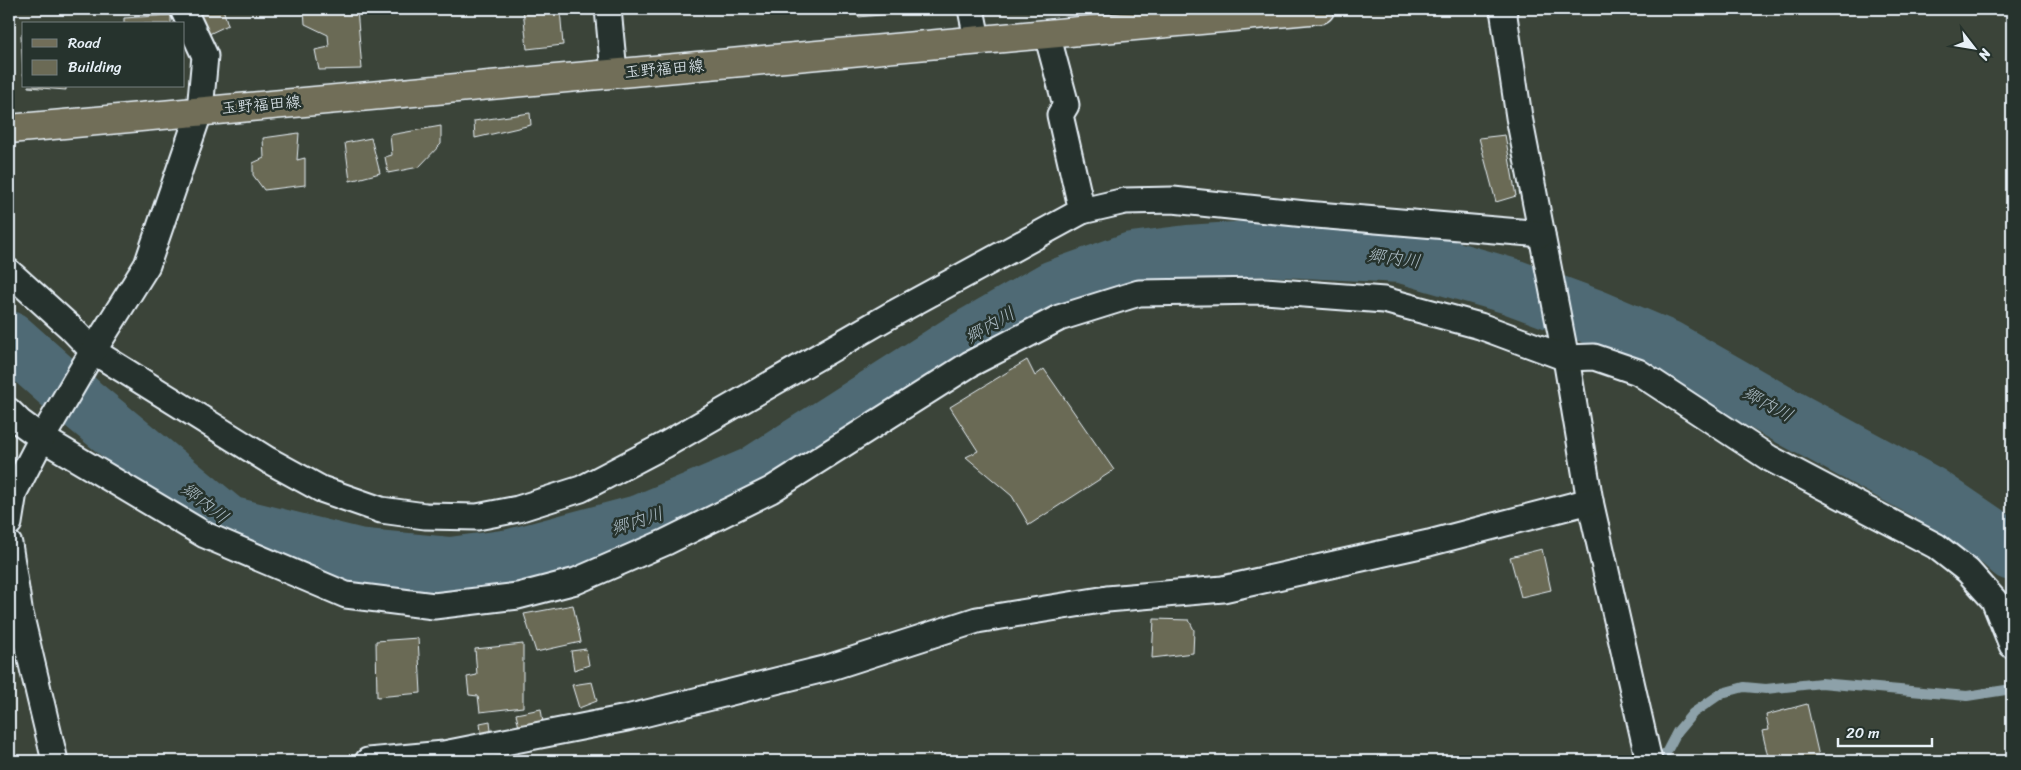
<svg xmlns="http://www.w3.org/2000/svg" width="2021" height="770" viewBox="0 0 2021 770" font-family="Sriracha,'Klee One',sans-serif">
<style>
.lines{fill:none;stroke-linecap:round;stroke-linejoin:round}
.stream{stroke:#8da1a9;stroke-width:10}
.river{stroke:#506b75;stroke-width:56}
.building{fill:#6b6a55;stroke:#e8f1f8}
.street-casing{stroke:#e8f1f8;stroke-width:29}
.primary-casing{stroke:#e8f1f8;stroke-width:31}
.street{stroke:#26332d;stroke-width:25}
.primary{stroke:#716e59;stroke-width:28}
.labels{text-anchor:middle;stroke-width:5;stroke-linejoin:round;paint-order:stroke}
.street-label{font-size:16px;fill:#e8f1f8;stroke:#26332d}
.water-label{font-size:18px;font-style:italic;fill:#abbbc4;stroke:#26332d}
</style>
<rect width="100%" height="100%" fill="#3b4439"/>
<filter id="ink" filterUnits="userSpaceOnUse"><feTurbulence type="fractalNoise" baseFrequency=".02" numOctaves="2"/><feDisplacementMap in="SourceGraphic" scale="10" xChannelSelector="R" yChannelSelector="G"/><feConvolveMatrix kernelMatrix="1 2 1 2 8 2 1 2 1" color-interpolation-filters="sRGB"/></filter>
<g filter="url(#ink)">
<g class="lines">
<polyline class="stream" points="1650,761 1666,753 1677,732 1693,713 1722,693 1744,687 1766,689 1821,683 1967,696 2012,689"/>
<polyline class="river" points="9,339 81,403 228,524 357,556 451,565 511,557 642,522 753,475 960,342 1054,288 1132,260 1188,253 1265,248 1402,255 1510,286 1594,317 1667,348 1775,410 1928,493 2000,542 2012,553"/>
</g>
<g class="building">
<polygon points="199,9 223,9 228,25 207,35"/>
<polygon points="304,9 357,9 362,69 319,70 315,50 329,47 328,35 305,24"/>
<polygon points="523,9 560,9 563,45 527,49"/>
<polygon points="858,9 927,9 926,11 858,17"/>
<polygon points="171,15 171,24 124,24 124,18"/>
<polygon points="21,35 24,35 24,76 23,74"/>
<polygon points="28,86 66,86 66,90 28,87"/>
<polygon points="530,113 531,125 475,138 474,121"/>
<polygon points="441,126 441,144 419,167 388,173 385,157 392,155 390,135"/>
<polygon points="299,133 297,160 305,158 305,185 264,190 253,175 253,163 264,158 263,138"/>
<polygon points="1505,135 1516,196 1496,202 1479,138"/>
<polygon points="371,138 380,173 350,181 345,143"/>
<polygon points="1027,360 1035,376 1044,369 1114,470 1029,525 1012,496 966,457 978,451 950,407"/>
<polygon points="1542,549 1551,590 1521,597 1510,557"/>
<polygon points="573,605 581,642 536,652 524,614"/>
<polygon points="1154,619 1189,620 1194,630 1193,653 1152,658"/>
<polygon points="418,638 421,693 377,697 376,641"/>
<polygon points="523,644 523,707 480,712 478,696 469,695 467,677 477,675 475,649"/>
<polygon points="586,649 589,665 574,670 571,651"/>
<polygon points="592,682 597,701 579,708 572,685"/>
<polygon points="1807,704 1820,761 1769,761 1762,731 1769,730 1766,715"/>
<polygon points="541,709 544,729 520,732 516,714"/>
<polygon points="490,721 492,741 482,741 480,723"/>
</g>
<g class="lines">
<g class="street-casing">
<g id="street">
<polyline points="608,9 614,72"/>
<polyline points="971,9 977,39"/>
<polyline points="1503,9 1519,117 1567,364 1590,501 1649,761"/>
<polyline points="1047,34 1066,105 1060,115 1082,211"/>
<polyline points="9,272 71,328 93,351 268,460 321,489 381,510 425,516 477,517 518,509 581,489 665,445 889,316 1082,211 1125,201 1173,200 1305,214 1542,234"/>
<polyline points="9,411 20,422 42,438 205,535 346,595 434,606 518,596 576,581 666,542 771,490 970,364 1059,318 1139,293 1265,291 1384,300 1480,326 1566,358 1594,357 1638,372 1769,458 1936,546 1968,571 1994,600 2012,645"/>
<polyline points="9,523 14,492 42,438 93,351 147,265 200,110 205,56 183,9"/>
<polyline points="9,544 19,609 55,761"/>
<polyline points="368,761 444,754 627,718 828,668 977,620 1107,599 1223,589 1429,543 1590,501"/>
</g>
</g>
<g class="primary-casing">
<polyline id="primary" points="9,129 1320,9"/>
</g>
<use href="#street" class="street"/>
<use href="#primary" class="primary"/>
</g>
</g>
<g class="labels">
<g class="street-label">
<text transform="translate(664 68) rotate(-5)" y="6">玉野福田線</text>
<text transform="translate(261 104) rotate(-5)" y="6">玉野福田線</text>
</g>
<g class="water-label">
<text transform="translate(1394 258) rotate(8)" y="6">郷内川</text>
<text transform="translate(990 325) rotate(-30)" y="6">郷内川</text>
<text transform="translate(1768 404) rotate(29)" y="6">郷内川</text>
<text transform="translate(205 503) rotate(38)" y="6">郷内川</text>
<text transform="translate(637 521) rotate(-18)" y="6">郷内川</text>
</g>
</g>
<rect width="2021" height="770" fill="none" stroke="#26332d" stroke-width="30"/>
<rect x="15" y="15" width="1991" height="740" fill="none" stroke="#e8f1f8" stroke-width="2" filter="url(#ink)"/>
<rect x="22" y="22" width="162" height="65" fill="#26332d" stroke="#747f7e"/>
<rect x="32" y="39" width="25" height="8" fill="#716e59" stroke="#747f7e"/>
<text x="68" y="48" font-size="15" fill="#e8f1f8">Road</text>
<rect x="32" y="60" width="25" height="15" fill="#6b6a55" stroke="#747f7e"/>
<text x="68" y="72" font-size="15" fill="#e8f1f8">Building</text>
<g transform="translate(1974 48) rotate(121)" stroke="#26332d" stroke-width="4" paint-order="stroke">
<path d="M0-4L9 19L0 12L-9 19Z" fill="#e8f1f8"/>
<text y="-8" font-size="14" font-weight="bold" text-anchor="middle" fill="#e8f1f8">N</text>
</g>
<path d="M1838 738v8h94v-8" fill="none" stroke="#e8f1f8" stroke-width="2.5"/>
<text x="1846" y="738" font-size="15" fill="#e8f1f8" stroke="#26332d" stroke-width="4" paint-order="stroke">20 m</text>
</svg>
